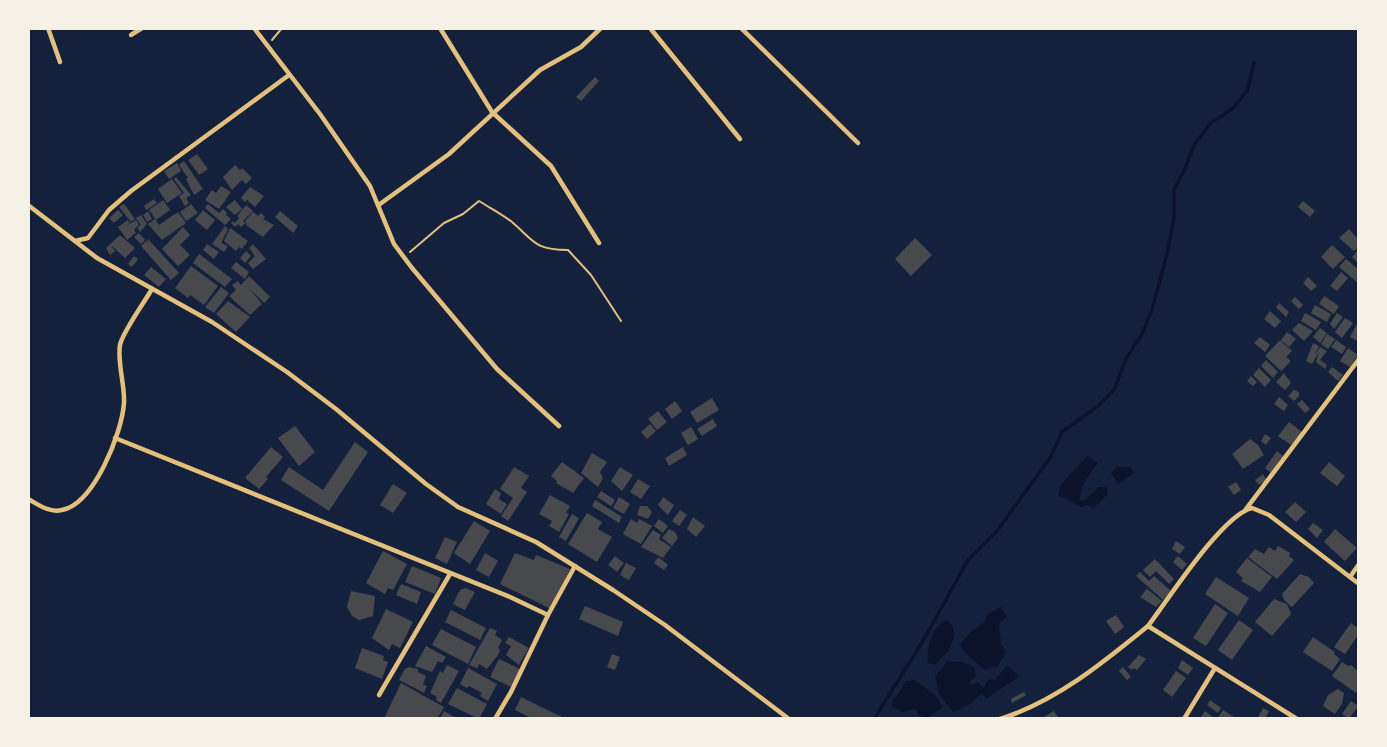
<svg xmlns="http://www.w3.org/2000/svg" width="1387" height="747" viewBox="0 0 1387 747" font-family="'DejaVu Sans',sans-serif">
<style>
.water{fill:#0b132b}
.lines{fill:none;stroke-linecap:round;stroke-linejoin:round}
.stream{stroke:#0b132b;stroke-width:3.5}
.building{fill:#48494c}
.path{stroke:#e5c07b;stroke-width:2}
.minor{stroke:#e5c07b;stroke-width:4.5}
</style>
<rect width="100%" height="100%" fill="#14213d"/>
<g class="water">
<path d="M1087,456L1098,463C1090,473 1080,486 1080,500H1085L1099,487H1107L1108,494L1094,508L1087,505L1082,507L1058,495L1061,484Z"/>
<polygon points="1117,467 1131,467 1134,473 1118,484 1111,473"/>
<path d="M1001,607L1007,617L999,624L1001,644L1006,652L998,666L985,670L964,652L960,645C966,636 975,628 984,623L987,614Z"/>
<path d="M947,620L952,625L955,635L949,650L935,665L928,663C926,648 931,626 947,620Z"/>
<polygon points="947,661 962,662 974,667 976,676 969,682 972,685 977,682 984,688 988,679 995,680 1007,665 1019,677 987,698 981,694 969,705 953,712 939,694 935,677"/>
<polygon points="915,680 935,695 943,707 926,719 918,715 917,710 912,709 903,712 892,707 892,699 896,697 906,681"/>
</g>
<g class="lines">
<polyline class="stream" points="874,719 923,641 968,560 997,531 1050,458 1062,432 1098,406 1114,390 1127,357 1142,334 1152,310 1167,254 1174,218 1174,189 1184,171 1194,145 1211,123 1232,109 1247,91 1254,63"/>
</g>
<g class="building">
<polygon points="595,77 599,81 581,101 576,97"/>
<polygon points="197,154 208,169 199,175 188,160"/>
<polygon points="184,161 203,189 194,195 186,179 188,178 179,165"/>
<polygon points="177,163 181,171 169,179 164,171"/>
<polygon points="235,165 240,170 242,168 252,178 246,184 242,180 232,190 223,177"/>
<polygon points="176,177 191,195 186,198 189,203 185,206 179,196 184,193 174,179"/>
<polygon points="172,179 182,193 167,203 158,189"/>
<polygon points="221,186 231,192 219,209 205,200 212,190 216,193"/>
<polygon points="250,187 264,196 255,207 247,200 245,202 241,198"/>
<polygon points="154,199 157,203 146,210 144,206"/>
<polygon points="163,200 170,210 156,220 149,210"/>
<polygon points="235,200 242,209 235,215 226,207"/>
<polygon points="1303,201 1315,211 1310,217 1298,207"/>
<polygon points="124,204 135,219 131,222 119,207"/>
<polygon points="191,204 198,213 186,221 180,212"/>
<polygon points="208,204 219,213 223,209 227,213 226,215 231,219 225,225 205,208"/>
<polygon points="246,205 253,211 243,221 246,223 241,227 238,224 235,227 231,223 233,221 235,223 239,218 237,216"/>
<polygon points="118,210 123,215 114,223 109,218"/>
<polygon points="203,210 215,220 207,230 195,220"/>
<polygon points="148,211 152,219 147,222 143,215"/>
<polygon points="280,211 298,226 293,233 275,217"/>
<polygon points="178,212 186,223 162,240 148,224 155,219 159,225"/>
<polygon points="253,212 258,216 261,213 265,217 263,219 274,225 263,237 246,225 247,224 245,221"/>
<polygon points="141,215 147,224 140,232 137,227 141,225 136,218"/>
<polygon points="128,220 130,223 126,226 136,220 139,224 134,230 136,233 127,240 118,227"/>
<polygon points="225,226 228,229 221,243 228,246 224,252 212,244"/>
<polygon points="183,227 190,235 180,245 190,255 178,266 162,249"/>
<polygon points="230,228 248,241 242,249 239,247 236,251 224,241"/>
<polygon points="1349,229 1359,240 1359,247 1354,251 1339,238"/>
<polygon points="139,233 145,240 141,244 134,237"/>
<polygon points="120,235 135,248 125,258 111,245 115,251 110,255 106,248"/>
<polygon points="915,238 932,255 911,276 895,259"/>
<polygon points="148,239 179,273 171,280 141,246 146,241 149,243 147,240"/>
<polygon points="207,244 219,252 214,259 203,250"/>
<polygon points="253,244 266,259 253,269 248,263 255,256 249,248"/>
<polygon points="1332,245 1345,257 1333,269 1321,257"/>
<polygon points="246,251 251,256 245,263 240,258"/>
<polygon points="1357,251 1359,253 1359,264 1352,257"/>
<polygon points="199,254 232,279 225,287 193,263"/>
<polygon points="134,256 138,259 132,267 128,264"/>
<polygon points="1346,259 1359,270 1358,283 1339,267"/>
<polygon points="236,262 249,272 245,279 231,268"/>
<polygon points="191,266 218,286 204,305 190,295 188,298 175,288"/>
<polygon points="151,267 166,279 159,287 144,275"/>
<polygon points="1341,272 1348,278 1337,291 1330,286"/>
<polygon points="249,276 270,297 264,303 249,288 262,304 250,315 229,296 236,290 232,285 238,281 241,285"/>
<polygon points="1308,277 1317,286 1311,291 1303,283"/>
<polygon points="221,287 229,293 214,313 205,307"/>
<polygon points="1324,296 1339,306 1334,314 1319,304"/>
<polygon points="1295,297 1303,305 1299,309 1291,301"/>
<polygon points="228,301 250,317 236,332 216,314"/>
<polygon points="1279,303 1289,312 1286,317 1276,307"/>
<polygon points="1315,305 1331,314 1327,322 1311,313"/>
<polygon points="1270,311 1281,321 1275,328 1264,319"/>
<polygon points="1305,313 1321,322 1316,330 1301,321"/>
<polygon points="1337,313 1343,317 1334,329 1330,324"/>
<polygon points="1345,318 1353,323 1342,338 1335,332"/>
<polygon points="1359,320 1359,342 1350,337"/>
<polygon points="1299,323 1313,331 1304,341 1292,330"/>
<polygon points="1320,328 1327,333 1320,343 1313,337"/>
<polygon points="1287,332 1296,339 1289,347 1281,340"/>
<polygon points="1327,334 1335,339 1328,349 1321,344"/>
<polygon points="1260,337 1270,345 1265,352 1254,343"/>
<polygon points="1280,340 1292,351 1286,357 1291,361 1281,371 1265,356"/>
<polygon points="1336,340 1346,347 1342,354 1331,347"/>
<polygon points="1313,343 1319,346 1314,356 1320,347 1327,351 1320,360 1327,365 1325,369 1316,362 1319,352 1312,364 1306,361"/>
<polygon points="1348,348 1358,355 1350,367 1340,361"/>
<polygon points="1266,360 1278,372 1273,378 1261,366"/>
<polygon points="1332,367 1343,375 1338,381 1328,372"/>
<polygon points="1259,368 1271,380 1265,387 1253,375"/>
<polygon points="1284,373 1291,383 1285,390 1276,382"/>
<polygon points="1251,376 1257,382 1253,386 1247,381"/>
<polygon points="1294,390 1299,392 1299,396 1294,401 1288,396"/>
<polygon points="1279,397 1288,405 1284,411 1274,404"/>
<polygon points="712,398 719,410 697,423 690,412"/>
<polygon points="1302,400 1310,409 1305,413 1297,404"/>
<polygon points="675,401 682,411 672,419 665,409"/>
<polygon points="658,411 667,422 657,430 648,419"/>
<polygon points="713,419 717,426 702,436 697,429"/>
<polygon points="1289,422 1302,432 1291,445 1278,436"/>
<polygon points="650,424 656,431 647,439 641,432"/>
<polygon points="295,426 315,452 299,466 278,438"/>
<polygon points="691,427 698,439 688,445 681,433"/>
<polygon points="1265,434 1271,438 1266,445 1261,441"/>
<polygon points="1250,439 1258,445 1264,455 1243,469 1232,454"/>
<polygon points="355,442 368,452 329,511 281,480 289,467 323,490"/>
<polygon points="271,447 283,457 266,477 268,479 259,489 245,478"/>
<polygon points="683,447 687,455 669,466 665,458"/>
<polygon points="1277,451 1283,456 1271,473 1265,468"/>
<polygon points="592,453 607,462 600,472 603,478 598,487 581,473"/>
<polygon points="562,462 584,478 573,493 556,483 557,481 551,476"/>
<polygon points="1329,462 1345,476 1337,486 1320,473"/>
<polygon points="514,467 529,476 521,488 527,492 508,521 501,516 513,498 500,489"/>
<polygon points="620,467 633,475 622,491 611,481"/>
<polygon points="1263,474 1266,480 1259,485 1255,480"/>
<polygon points="638,479 650,486 641,499 630,492"/>
<polygon points="1236,482 1241,490 1234,495 1228,487"/>
<polygon points="393,484 407,493 393,513 380,505"/>
<polygon points="495,489 501,493 499,499 507,504 501,514 486,504"/>
<polygon points="601,491 615,500 611,506 597,497"/>
<polygon points="550,495 570,506 566,513 569,514 559,532 549,526 552,521 539,514"/>
<polygon points="619,497 630,504 624,514 613,508"/>
<polygon points="663,497 674,505 668,515 658,505"/>
<polygon points="595,500 622,517 619,523 592,506"/>
<polygon points="1295,502 1306,512 1296,522 1285,512"/>
<polygon points="640,506 647,506 652,512 648,519 637,515"/>
<polygon points="680,510 687,515 679,526 672,521"/>
<polygon points="587,513 602,522 598,529 612,537 597,562 568,544"/>
<polygon points="572,514 579,518 566,541 559,537"/>
<polygon points="693,517 705,526 696,537 687,529"/>
<polygon points="631,519 637,523 639,519 652,526 641,544 623,534"/>
<polygon points="659,519 668,526 663,533 654,526"/>
<polygon points="474,521 490,531 470,564 454,553"/>
<polygon points="1313,523 1323,530 1317,538 1308,529"/>
<polygon points="669,529 675,532 678,538 672,546 662,538"/>
<polygon points="1335,529 1357,548 1345,561 1324,542"/>
<polygon points="653,530 661,535 659,539 671,547 663,558 641,547"/>
<polygon points="445,537 457,542 447,564 435,558"/>
<polygon points="1176,541 1185,547 1180,554 1172,549"/>
<polygon points="1278,546 1290,553 1289,556 1294,560 1277,579 1248,557 1255,549 1264,554 1269,547 1275,551"/>
<polygon points="383,551 407,564 393,590 388,588 385,594 366,583"/>
<polygon points="485,553 498,561 489,577 476,570"/>
<polygon points="515,553 534,560 536,555 570,569 551,609 500,584"/>
<polygon points="615,556 624,563 617,572 608,565"/>
<polygon points="1178,556 1187,564 1182,570 1173,562"/>
<polygon points="658,557 668,565 664,570 654,563"/>
<polygon points="1247,558 1272,577 1260,592 1241,581 1243,578 1236,572"/>
<polygon points="1155,559 1174,579 1169,584 1156,571 1150,577 1143,570"/>
<polygon points="626,563 636,568 629,580 620,575"/>
<polygon points="412,566 441,578 435,594 405,582"/>
<polygon points="1140,572 1149,581 1154,576 1171,591 1163,600 1136,576"/>
<polygon points="1300,574 1309,577 1314,583 1292,607 1284,600 1282,594"/>
<polygon points="1216,577 1249,598 1238,616 1205,594"/>
<polygon points="401,584 421,592 417,604 396,595"/>
<polygon points="465,588 475,592 465,610 453,604 460,590"/>
<polygon points="1147,589 1162,601 1156,607 1140,597"/>
<polygon points="351,591 375,596 373,616 359,620 352,616 347,607"/>
<polygon points="1274,599 1287,604 1291,614 1272,636 1255,622"/>
<polygon points="1215,604 1228,613 1206,646 1193,638"/>
<polygon points="585,606 623,622 618,636 579,619"/>
<polygon points="386,609 413,622 400,648 392,644 389,650 372,638"/>
<polygon points="451,610 486,628 480,640 445,622"/>
<polygon points="1116,615 1124,627 1115,634 1106,621"/>
<polygon points="1239,620 1253,630 1232,660 1218,650"/>
<polygon points="1351,623 1359,629 1359,634 1345,654 1334,647"/>
<polygon points="490,628 497,631 495,635 502,640 498,648 500,650 498,655 487,669 479,664 477,668 469,665"/>
<polygon points="441,629 476,647 468,664 432,645"/>
<polygon points="509,637 529,648 519,665 506,655 511,646 505,643"/>
<polygon points="1313,637 1335,652 1334,654 1340,659 1332,671 1303,652"/>
<polygon points="426,646 446,657 442,663 438,661 432,672 415,666"/>
<polygon points="362,648 384,656 383,660 388,662 382,679 355,668"/>
<polygon points="612,654 620,657 615,670 607,667"/>
<polygon points="1139,655 1146,659 1137,670 1134,668 1132,670 1128,667"/>
<polygon points="499,659 520,669 511,687 490,677"/>
<polygon points="1182,660 1193,668 1188,675 1178,668"/>
<polygon points="1342,662 1348,666 1351,665 1359,672 1359,688 1356,693 1332,676"/>
<polygon points="447,665 459,671 441,703 436,700 437,697 430,693 440,671 443,673"/>
<polygon points="409,667 418,669 418,672 426,676 423,684 427,686 424,693 399,680 405,669"/>
<polygon points="1123,667 1131,677 1127,680 1119,671"/>
<polygon points="468,668 497,684 488,701 480,696 482,693 469,686 467,688 460,684"/>
<polygon points="1176,671 1186,678 1172,697 1163,690"/>
<polygon points="401,683 444,707 437,719 384,719"/>
<polygon points="457,688 487,704 479,719 448,704"/>
<polygon points="1338,689 1344,693 1342,704 1335,714 1323,706 1328,695"/>
<polygon points="1024,692 1026,695 1012,703 1011,699"/>
<polygon points="521,697 562,717 561,719 533,719 515,710"/>
<polygon points="1210,700 1221,708 1218,713 1207,705"/>
<polygon points="1351,701 1358,706 1349,719 1342,714"/>
<polygon points="1263,708 1269,711 1265,719 1257,719"/>
<polygon points="1223,710 1237,719 1217,719"/>
<polygon points="444,711 458,719 440,719"/>
<polygon points="1054,711 1059,719 1040,719"/>
<polygon points="1205,711 1216,719 1200,719"/>
</g>
<g class="lines">
<g class="path">
<polyline points="272,40 282,28"/>
<path d="M410,252L444,223L463,214L479,201C490,208 502,214 512,222C535,242 535,250 568,250L591,275L621,321"/>
</g>
<g class="minor">
<polyline points="48,28 60,62"/>
<polyline points="254,28 320,114 370,186 394,244 412,268 497,369 559,426"/>
<polyline points="440,28 492,112 551,166 599,243"/>
<polyline points="650,28 740,139"/>
<polyline points="741,28 858,143"/>
<polyline points="131,35 142,28"/>
<polyline points="380,204 449,154 540,70 581,47 601,28"/>
<polyline points="28,205 97,258 212,322 287,372 336,409 426,484 458,507 536,542 613,590 665,625 789,719"/>
<polyline points="75,241 88,238 109,210 131,191 289,75"/>
<polyline points="115,438 510,597 548,615 575,566"/>
<path d="M28,499C39,505 49,513 62,510C94,504 122,433 124,403C125,385 117,362 120,345C122,333 145,301 152,289"/>
<polyline points="1246,509 1359,359"/>
<polyline points="1350,577 1359,564"/>
<path d="M1148,626C1168,600 1222,515 1252,508L1269,515L1359,584"/>
<polyline points="379,695 450,574"/>
<polyline points="495,719 511,692 548,615"/>
<path d="M1000,719C1055,702 1104,662 1148,626L1297,719"/>
<polyline points="1184,719 1215,668"/>
</g>
</g>
<rect width="1387" height="747" fill="none" stroke="#f6f1e7" stroke-width="60"/>
</svg>
